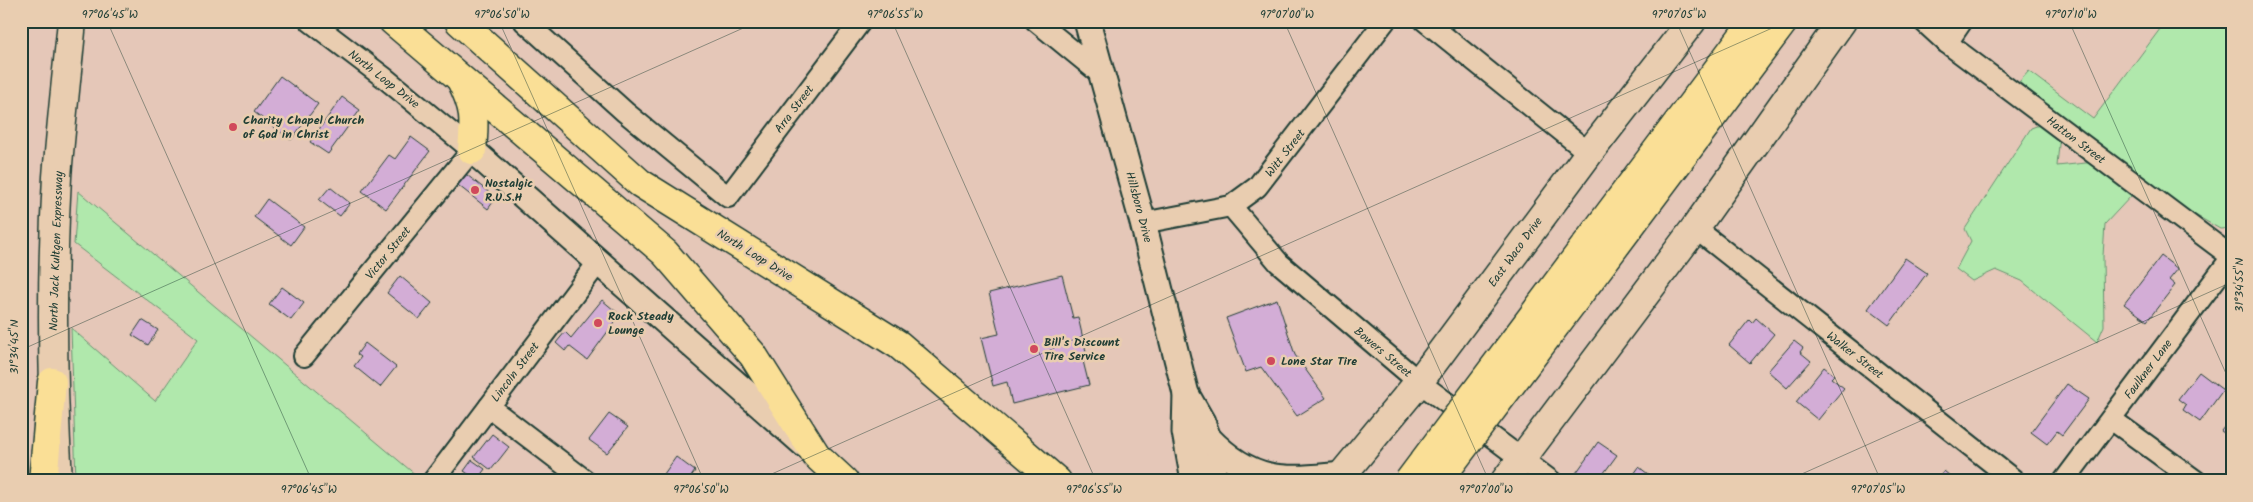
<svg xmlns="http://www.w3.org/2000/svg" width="2253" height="502" viewBox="0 0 2253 502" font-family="Kalam,sans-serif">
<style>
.green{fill:#b0e8ac;stroke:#689270}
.building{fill:#d3add6;stroke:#1f3d34}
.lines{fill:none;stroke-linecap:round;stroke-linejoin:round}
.minor-casing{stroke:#1f3d34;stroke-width:24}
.tertiary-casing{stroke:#1f3d34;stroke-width:29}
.secondary-casing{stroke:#1f3d34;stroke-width:31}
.primary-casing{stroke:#1f3d34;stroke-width:31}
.motorway-casing{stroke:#1f3d34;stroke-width:31}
.minor{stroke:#e9cdb0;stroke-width:20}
.tertiary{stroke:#e9cdb0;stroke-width:25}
.secondary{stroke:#e9cdb0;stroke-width:28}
.primary{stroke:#fadf96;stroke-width:28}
.motorway{stroke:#fadf96;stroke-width:28}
.primary-bridge-casing{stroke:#1f3d34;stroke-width:31;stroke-linecap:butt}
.primary-bridge{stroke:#fadf96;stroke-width:28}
.ticks{fill:none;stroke:#1f3d34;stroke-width:1;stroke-opacity:0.45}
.poi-dot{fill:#d1495b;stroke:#e9cdb0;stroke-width:2}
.labels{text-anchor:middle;stroke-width:5;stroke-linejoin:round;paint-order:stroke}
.street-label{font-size:12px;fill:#1f3d34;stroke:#e9cdb0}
.poi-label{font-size:12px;font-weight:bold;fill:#1f3d34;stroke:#e9cdb0;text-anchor:start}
.neatline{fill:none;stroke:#1f3d34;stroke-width:2}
.ticks-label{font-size:12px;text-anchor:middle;fill:#1f3d34}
</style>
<rect width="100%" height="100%" fill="#e5c7b8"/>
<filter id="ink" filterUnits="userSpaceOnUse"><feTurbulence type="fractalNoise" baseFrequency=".02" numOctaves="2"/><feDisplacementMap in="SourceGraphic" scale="10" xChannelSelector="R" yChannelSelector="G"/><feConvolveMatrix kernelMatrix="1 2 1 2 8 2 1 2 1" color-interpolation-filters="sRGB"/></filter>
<g filter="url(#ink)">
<g class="green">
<polygon points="2166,21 2232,21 2232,228 2220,229 2167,199 2019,82 2029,71 2093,119"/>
<polygon points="2042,124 2060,134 2057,166 2095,162 2132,195 2105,224 2103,256 2104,326 2097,342 2022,281 1996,270 1972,281 1956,269 1971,241 1965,229 2031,128"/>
<polygon points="78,191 423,481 76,481 71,328 155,401 198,339 74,244"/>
</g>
<g class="building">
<polygon points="280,76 318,104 291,140 254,112"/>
<polygon points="342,97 360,110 328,154 310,142"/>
<polygon points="411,137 430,151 386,209 362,191 389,155 395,159"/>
<polygon points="462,171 496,198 488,209 454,182"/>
<polygon points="330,187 350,203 340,216 319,200"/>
<polygon points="267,199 304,227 291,245 254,217"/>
<polygon points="2161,256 2178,269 2169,280 2175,285 2147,321 2124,304"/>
<polygon points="1905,258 1927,273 1889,325 1868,309"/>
<polygon points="1062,275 1073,318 1078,317 1088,360 1083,361 1089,385 1012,404 1007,382 993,386 981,338 999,334 989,293"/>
<polygon points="400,276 432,303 419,319 387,293"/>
<polygon points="282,287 304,303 291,320 269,304"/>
<polygon points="1277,299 1295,355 1326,398 1297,416 1261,367 1246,372 1226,318"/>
<polygon points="602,300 620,315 587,360 569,346 565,351 556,343 565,332 571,338"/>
<polygon points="1756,318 1774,334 1750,363 1729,345 1749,320 1752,323"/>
<polygon points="142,320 158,330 148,345 132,335"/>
<polygon points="1794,341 1803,348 1800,352 1811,361 1787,388 1768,371"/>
<polygon points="365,343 396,367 380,387 354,366 361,357 357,354"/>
<polygon points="1824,367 1834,375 1831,378 1844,388 1818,420 1796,402"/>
<polygon points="2199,372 2223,390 2200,422 2183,410 2186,405 2178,399"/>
<polygon points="2067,384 2089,399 2062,435 2057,431 2047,444 2031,432"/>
<polygon points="609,414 628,427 607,453 589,440"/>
<polygon points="2232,417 2232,449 2225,444 2230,437 2221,431"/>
<polygon points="492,434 509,447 491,470 474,457"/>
<polygon points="1598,442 1617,455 1598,481 1582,481 1574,476"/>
<polygon points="676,457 695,471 688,481 659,481"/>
<polygon points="472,460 485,469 477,480 464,471"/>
<polygon points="1639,467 1657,481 1629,481"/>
<polygon points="1944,471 1956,481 1936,481"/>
<polygon points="2123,474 2132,481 2117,481"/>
</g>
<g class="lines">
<g class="minor-casing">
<g id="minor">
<polyline points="524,21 625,112 728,197 861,21"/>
<polyline points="1036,21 1102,75"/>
<polyline points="1425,21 1589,153"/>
<polyline points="1923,21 1947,43 2232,257"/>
<polyline points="1947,43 1962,21"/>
<polyline points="1231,206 1279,263 1419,382 1551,481"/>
<polyline points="1143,223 1231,206 1257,187 1385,21"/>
<polyline points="1695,228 2015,481"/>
<polyline points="304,356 472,150 386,79 310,21"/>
<polyline points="489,407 586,481"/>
<polyline points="2111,419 2196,481"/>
<polyline points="433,481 597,264"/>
<polyline points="2064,481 2232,257"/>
</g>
</g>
<g class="tertiary-casing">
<g id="tertiary">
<polyline points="1087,21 1143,223 1186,394 1202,422 1208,438 1214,481"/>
<polyline points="472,150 805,445"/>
<polyline points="1186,394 1185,432 1194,481"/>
<path d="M1208,438C1252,484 1283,481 1342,475"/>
</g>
</g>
<g class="secondary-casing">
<g id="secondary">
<path d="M58,481C52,379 51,278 57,177C61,125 67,73 72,21"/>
<polyline points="1337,481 1419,382 1589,153 1692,21"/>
<polyline points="1505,481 1695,228 1842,21"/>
</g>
</g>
<g class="primary-casing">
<g id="primary">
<polyline points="393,21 665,253 753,355 816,455 844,481"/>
<polyline points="459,21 640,183 899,345 1057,481"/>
<path d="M461,80C475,108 475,119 472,150"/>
<polyline points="1570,266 1754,21"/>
<polyline points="1589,281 1784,21"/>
</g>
</g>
<g class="motorway-casing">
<polyline id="motorway" points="43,481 52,382"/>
</g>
<use href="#minor" class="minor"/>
<use href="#tertiary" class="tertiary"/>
<use href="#secondary" class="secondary"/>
<use href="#primary" class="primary"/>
<use href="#motorway" class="motorway"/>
<g class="primary-bridge-casing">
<g id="primary-bridge">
<polyline points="1409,481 1570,266"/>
<polyline points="1438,481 1589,281"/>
</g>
</g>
<use href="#primary-bridge" class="primary-bridge"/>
</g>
</g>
<path class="ticks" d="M107,21L312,481M499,21L704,481M892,21L1096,481M1284,21L1489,481M1676,21L1881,481M2069,21L2232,387M21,350L759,21M756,481L1788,21M1786,481L2232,282"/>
<g class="poi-dot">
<circle cx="233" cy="127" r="5"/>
<circle cx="475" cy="190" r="5"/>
<circle cx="598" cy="323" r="5"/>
<circle cx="1034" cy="349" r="5"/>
<circle cx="1271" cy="361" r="5"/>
</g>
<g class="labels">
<g class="street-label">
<text transform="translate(384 79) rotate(38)" y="4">North Loop Drive</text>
<text transform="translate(794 109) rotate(-53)" y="4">Arra Street</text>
<text transform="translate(2076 140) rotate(37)" y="4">Hatton Street</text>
<text transform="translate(1285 153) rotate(-52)" y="4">Witt Street</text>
<text transform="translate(1139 207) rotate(75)" y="4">Hillsboro Drive</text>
<text transform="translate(56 251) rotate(-88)" y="4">North Jack Kultgen Expressway</text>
<text transform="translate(1515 252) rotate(-54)" y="4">East Waco Drive</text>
<text transform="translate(388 253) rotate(-51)" y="4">Victor Street</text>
<text transform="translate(755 255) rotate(32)" y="4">North Loop Drive</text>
<text transform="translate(1383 352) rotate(40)" y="4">Bowers Street</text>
<text transform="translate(1855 355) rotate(38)" y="4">Walker Street</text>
<text transform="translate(2148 369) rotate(-53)" y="4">Faulkner Lane</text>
<text transform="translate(515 372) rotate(-53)" y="4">Lincoln Street</text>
</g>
<g class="poi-label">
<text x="243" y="124">Charity Chapel Church<tspan x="243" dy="14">of God in Christ</tspan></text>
<text x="485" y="187">Nostalgic<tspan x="485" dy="14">R.U.S.H</tspan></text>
<text x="608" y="320">Rock Steady<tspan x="608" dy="14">Lounge</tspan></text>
<text x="1044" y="346">Bill's Discount<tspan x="1044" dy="14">Tire Service</tspan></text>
<text x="1281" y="365">Lone Star Tire</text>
</g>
</g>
<rect width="2253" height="502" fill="none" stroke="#e9cdb0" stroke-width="55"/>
<rect x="28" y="28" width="2198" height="446" class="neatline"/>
<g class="ticks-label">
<text x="110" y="18">97°06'45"W</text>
<text x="502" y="18">97°06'50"W</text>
<text x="895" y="18">97°06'55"W</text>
<text x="1287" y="18">97°07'00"W</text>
<text x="1679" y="18">97°07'05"W</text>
<text x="2071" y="18">97°07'10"W</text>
<text transform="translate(2239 285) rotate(-90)" y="4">31°34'55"N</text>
<text transform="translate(14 347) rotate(-90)" y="4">31°34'45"N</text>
<text x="309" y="493">97°06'45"W</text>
<text x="701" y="493">97°06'50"W</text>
<text x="1094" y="493">97°06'55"W</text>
<text x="1486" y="493">97°07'00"W</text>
<text x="1878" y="493">97°07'05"W</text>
</g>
</svg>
